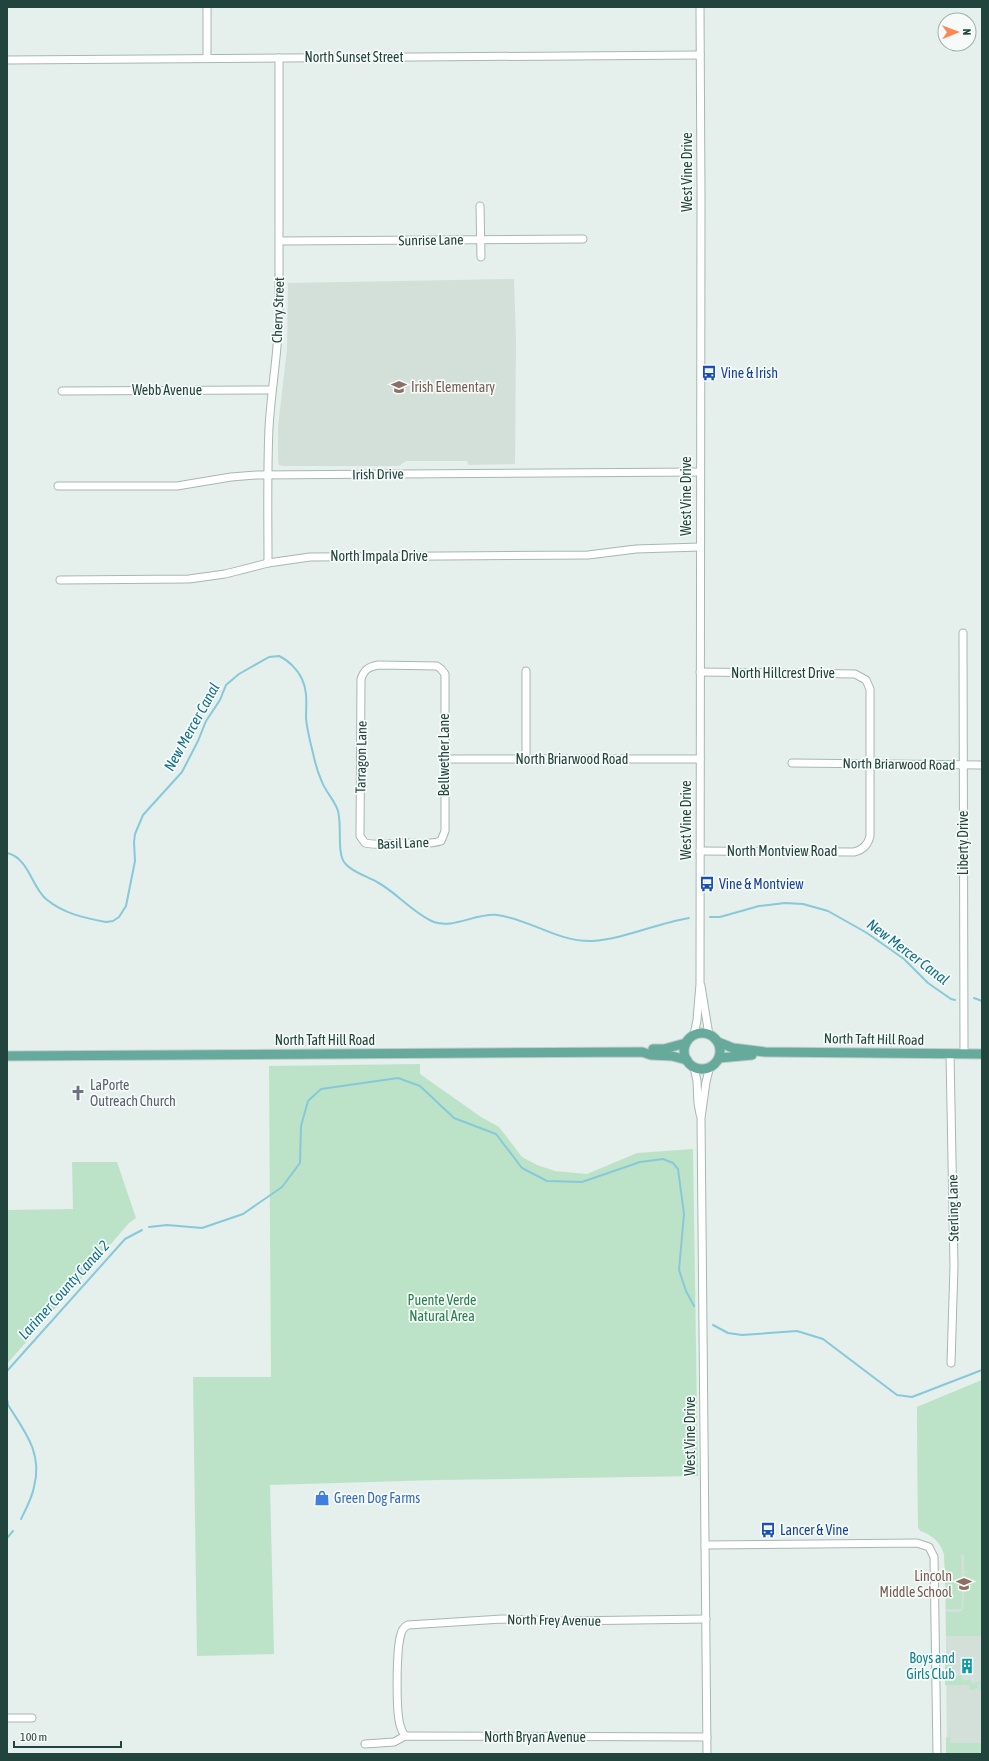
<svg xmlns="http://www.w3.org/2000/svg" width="989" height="1761" viewBox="0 0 989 1761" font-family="'Asap Condensed',sans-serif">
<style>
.built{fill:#d3e0da}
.green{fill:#bce3c8}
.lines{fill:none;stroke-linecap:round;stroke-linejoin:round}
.stream{stroke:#87c9da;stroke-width:2}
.minor-casing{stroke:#a6b8b3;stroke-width:9}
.major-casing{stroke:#c1cbc8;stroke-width:11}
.minor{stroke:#fff;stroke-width:7}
.major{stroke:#65aa9b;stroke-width:9}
.labels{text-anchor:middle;stroke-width:3.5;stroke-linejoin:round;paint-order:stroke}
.street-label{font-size:14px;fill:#21443c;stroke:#f6fbf9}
.transit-label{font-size:14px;fill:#164399;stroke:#f6fbf9;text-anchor:start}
.education-label{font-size:14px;fill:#785e54;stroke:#f6fbf9;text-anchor:start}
.worship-label{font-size:14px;fill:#5b616d;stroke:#f6fbf9;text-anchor:start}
.park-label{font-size:14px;fill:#26804d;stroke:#f6fbf9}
.shop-label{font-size:14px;fill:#366cbe;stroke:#f6fbf9;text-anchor:start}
.culture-label{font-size:14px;fill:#0d838f;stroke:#f6fbf9;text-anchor:end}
.water-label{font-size:15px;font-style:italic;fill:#136f88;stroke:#f6fbf9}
</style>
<rect width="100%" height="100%" fill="#e5efeb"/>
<g class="built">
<polygon points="514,279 516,340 515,464 468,465 467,461 406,461 399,466 283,466 279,465 278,461 278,426 287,349 288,283"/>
<polygon points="982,1380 982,1754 947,1754 945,1559 942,1547 938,1542 928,1533 920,1531 918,1527 917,1407"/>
</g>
<g class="green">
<polygon points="420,1064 420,1074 481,1117 499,1127 522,1157 537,1165 555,1171 587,1174 637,1153 693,1149 698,1476 437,1480 270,1485 274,1654 197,1656 193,1377 271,1377 269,1066"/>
<polygon points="72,1162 117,1162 136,1218 129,1223 7,1364 7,1210 73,1209"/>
<path d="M982,1380V1636H946V1612H960L963,1610L964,1591L968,1590V1589H964V1573H968V1572L964,1571V1555H961L962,1607L961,1609H946L944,1554C941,1546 937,1539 929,1535C925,1532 921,1532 918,1527L917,1407Z"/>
<polygon points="945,1658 949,1658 956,1677 961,1675 964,1681 970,1679 972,1684 981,1681 982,1690 980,1690 980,1684 977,1684 979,1690 977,1688 975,1688 975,1690 970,1690 969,1685 945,1685"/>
<polygon points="946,1737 950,1738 950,1743 982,1743 982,1754 946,1754"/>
</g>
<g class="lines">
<g class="stream">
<path d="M7,853C29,858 31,886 46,899C64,914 85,918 106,922L113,921L119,917L126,906L135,861L134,842L135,834L143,815L182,772L198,741L206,721L220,700L226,685L239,674L269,657L279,656C288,660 298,670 302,679C308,692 306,704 306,718C307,730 310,741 313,753C315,763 318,773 322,782C326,792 335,801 338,811C342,825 337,852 344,862C351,872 367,876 377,882C396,892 414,914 434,922C453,929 476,913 497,915C530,919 557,942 592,941C624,939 658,923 689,918"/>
<polyline points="710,917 720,917 759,906 785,903 803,904 828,911 867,933 904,959 928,983 951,999 955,1000"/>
<polyline points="974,998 982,1001"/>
<polyline points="149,1227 167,1225 202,1228 243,1214 282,1187 300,1163 301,1126 308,1101 321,1089 398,1078 420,1086 454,1118 496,1134 522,1168 547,1181 582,1182 640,1162 663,1159 673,1163 678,1169 684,1214 679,1270 686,1291 694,1306"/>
<polyline points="713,1325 728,1333 742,1335 797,1331 823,1339 897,1395 912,1397 982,1370"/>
<polyline points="7,1371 125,1239 142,1230"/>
<path d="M7,1399L8,1405C25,1432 43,1453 34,1487C32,1498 26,1509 21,1519"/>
<polyline points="7,1538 13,1531"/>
</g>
<g class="minor-casing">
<g id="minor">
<polyline points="207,58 207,7"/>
<polyline points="7,60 700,55"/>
<polyline points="480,206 481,257"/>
<polyline points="280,241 583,239"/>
<polyline points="62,391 272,390"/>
<polyline points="58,486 177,486 231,477 257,475 700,472"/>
<path d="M268,563C268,518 267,473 269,428C271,391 278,354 279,316V58"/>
<polyline points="60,580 189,579 225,574 268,563 310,557 588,555 636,549 700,547"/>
<polyline points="963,633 964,1054"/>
<path d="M378,665L437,666L441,669L445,674V831L441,841C428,845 416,843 403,843C390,843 377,846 365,843L360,836L361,679C364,670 368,667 378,665Z"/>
<polyline points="526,671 526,759"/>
<polyline points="444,759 700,759"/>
<polyline points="792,763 982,765"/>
<path d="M700,851L854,852C863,850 868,845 870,836V689L866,680L855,674L700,672"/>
<polyline points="701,986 709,1035"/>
<polyline points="694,1035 697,1020 700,984 701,197 700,7"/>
<polyline points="950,1054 954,1266 951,1363"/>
<polyline points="694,1067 697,1081 698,1103 700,1114"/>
<polyline points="705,1545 917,1543 929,1547 934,1557 937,1754"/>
<polyline points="7,1718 32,1718"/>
<path d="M405,1736C403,1733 401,1729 400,1725C396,1711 396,1649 401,1634C402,1629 404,1627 408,1625L502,1619L565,1621L706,1619"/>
<polyline points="365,1744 394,1742 405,1736 707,1737"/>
<polyline points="707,1754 701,1118 706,1082 710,1066"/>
</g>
</g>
<g class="major-casing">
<g id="major">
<circle cx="702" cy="1051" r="18"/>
<polyline points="718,1042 733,1048 765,1052 982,1054"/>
<polyline points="653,1049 664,1049 686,1043"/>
<polyline points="7,1056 642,1052 651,1055 672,1056 687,1060"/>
<polyline points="719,1058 752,1055"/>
</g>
</g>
<use href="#minor" class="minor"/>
<use href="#major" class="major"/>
</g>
<defs>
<g id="bus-bare" transform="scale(1.2)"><path d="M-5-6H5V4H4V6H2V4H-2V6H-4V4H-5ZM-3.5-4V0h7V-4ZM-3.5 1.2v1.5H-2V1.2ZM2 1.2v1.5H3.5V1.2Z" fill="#1a4fb4" stroke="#f6fbf9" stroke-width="2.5" paint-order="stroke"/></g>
<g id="school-bare" transform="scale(1.2)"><path d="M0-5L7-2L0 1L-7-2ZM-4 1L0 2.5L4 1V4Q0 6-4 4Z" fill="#8d6e63" stroke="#f6fbf9" stroke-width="2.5" paint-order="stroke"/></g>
<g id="church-bare" transform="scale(1.2)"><path d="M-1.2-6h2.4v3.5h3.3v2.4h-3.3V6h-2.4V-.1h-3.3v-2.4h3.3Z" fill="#6b7280" stroke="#f6fbf9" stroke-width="2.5" paint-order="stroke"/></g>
<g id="shop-bare" transform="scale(1.2)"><path d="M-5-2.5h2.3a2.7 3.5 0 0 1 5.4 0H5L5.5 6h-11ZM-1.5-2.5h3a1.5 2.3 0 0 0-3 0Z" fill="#3f7fe0" stroke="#f6fbf9" stroke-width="2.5" paint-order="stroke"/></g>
<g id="building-bare" transform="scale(1.2)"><path d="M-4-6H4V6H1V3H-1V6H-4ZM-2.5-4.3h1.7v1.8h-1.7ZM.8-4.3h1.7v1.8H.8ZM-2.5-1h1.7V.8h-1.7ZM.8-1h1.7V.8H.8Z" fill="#0f9aa8" stroke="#f6fbf9" stroke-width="2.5" paint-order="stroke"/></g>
</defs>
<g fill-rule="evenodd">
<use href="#bus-bare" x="709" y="373"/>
<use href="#school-bare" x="399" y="387"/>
<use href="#bus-bare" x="707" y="884"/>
<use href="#church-bare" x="78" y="1093"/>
<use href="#shop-bare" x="322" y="1498"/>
<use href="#bus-bare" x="768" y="1530"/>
<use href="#school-bare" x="964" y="1584"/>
<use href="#building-bare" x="967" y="1666"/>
</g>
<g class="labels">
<g class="street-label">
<text x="354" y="62">North Sunset Street</text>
<text transform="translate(687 172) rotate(-90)" y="5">West Vine Drive</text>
<text transform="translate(431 240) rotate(-1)" y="5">Sunrise Lane</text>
<text transform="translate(278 310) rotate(-88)" y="5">Cherry Street</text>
<text x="167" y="395">Webb Avenue</text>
<text transform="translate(378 474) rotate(-1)" y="5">Irish Drive</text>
<text transform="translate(686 496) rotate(-90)" y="5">West Vine Drive</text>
<text x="379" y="561">North Impala Drive</text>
<text x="783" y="678">North Hillcrest Drive</text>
<text transform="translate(444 755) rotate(-90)" y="5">Bellwether Lane</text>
<text transform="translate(361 757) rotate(-89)" y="5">Tarragon Lane</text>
<text x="572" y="764">North Briarwood Road</text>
<text transform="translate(899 764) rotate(1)" y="5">North Briarwood Road</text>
<text transform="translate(686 820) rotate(-90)" y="5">West Vine Drive</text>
<text transform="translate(403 843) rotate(-2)" y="5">Basil Lane</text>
<text transform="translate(963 843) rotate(-90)" y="5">Liberty Drive</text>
<text x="782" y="856">North Montview Road</text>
<text transform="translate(874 1039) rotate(1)" y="5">North Taft Hill Road</text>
<text x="325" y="1045">North Taft Hill Road</text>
<text transform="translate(953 1208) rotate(-91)" y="5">Sterling Lane</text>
<text transform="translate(690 1436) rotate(-90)" y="5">West Vine Drive</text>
<text transform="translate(554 1620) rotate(1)" y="5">North Frey Avenue</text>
<text x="535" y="1742">North Bryan Avenue</text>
</g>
<g class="transit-label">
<text x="721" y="378">Vine &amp; Irish</text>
<text x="719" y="889">Vine &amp; Montview</text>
<text x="780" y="1535">Lancer &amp; Vine</text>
</g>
<g class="education-label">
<text x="411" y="392">Irish Elementary</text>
<text x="952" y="1581" text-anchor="end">Lincoln<tspan x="952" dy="16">Middle School</tspan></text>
</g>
<g class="worship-label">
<text x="90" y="1090">LaPorte<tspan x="90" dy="16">Outreach Church</tspan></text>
</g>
<g class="park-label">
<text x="442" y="1305">Puente Verde<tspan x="442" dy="16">Natural Area</tspan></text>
</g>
<g class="shop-label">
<text x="334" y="1503">Green Dog Farms</text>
</g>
<g class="culture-label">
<text x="955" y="1663">Boys and<tspan x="955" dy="16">Girls Club</tspan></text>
</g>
<g class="water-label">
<text transform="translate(192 727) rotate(-61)" y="5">New Mercer Canal</text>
<text transform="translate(908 952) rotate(37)" y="5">New Mercer Canal</text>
<text transform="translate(64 1290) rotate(-48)" y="5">Larimer County Canal 2</text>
</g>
</g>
<rect width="989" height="1761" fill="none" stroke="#21443c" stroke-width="16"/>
<g transform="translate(957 32) rotate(89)"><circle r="19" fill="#f6fbf9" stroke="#a1b2ad"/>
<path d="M0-3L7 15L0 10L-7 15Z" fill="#ff8653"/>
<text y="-6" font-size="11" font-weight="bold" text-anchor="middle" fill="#21443c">N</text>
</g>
<path d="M14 1741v6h107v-6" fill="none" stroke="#21443c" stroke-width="2"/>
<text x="20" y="1741" font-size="12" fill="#21443c" stroke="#f6fbf9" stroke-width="3" paint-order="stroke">100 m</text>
</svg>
